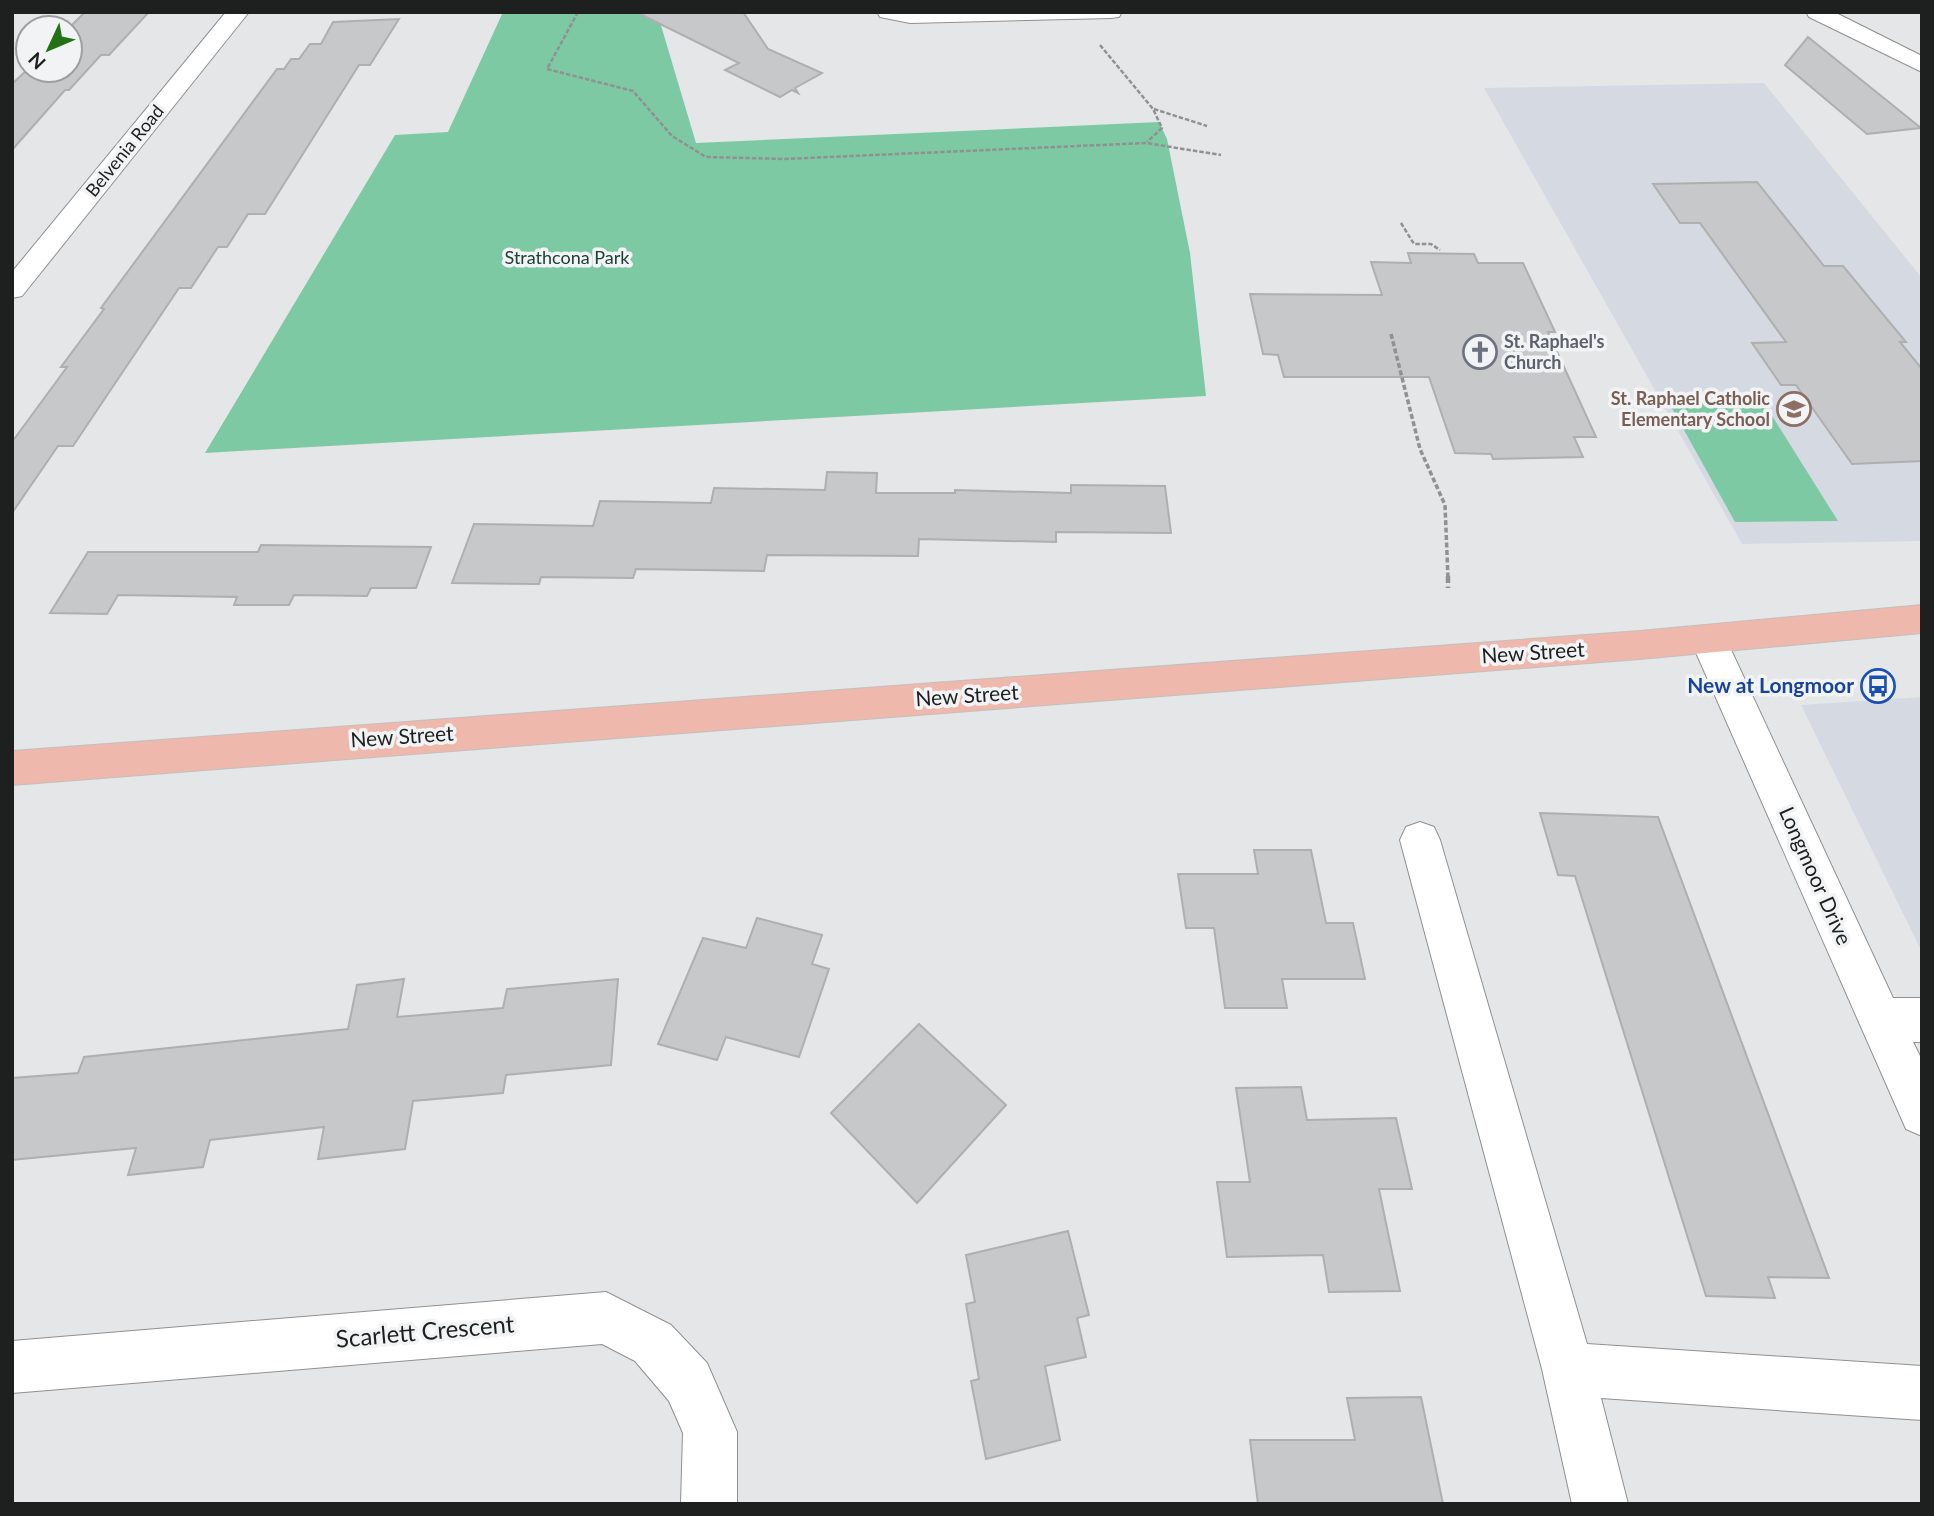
<svg xmlns="http://www.w3.org/2000/svg" width="1934" height="1516" viewBox="0 0 1934 1516" font-family="Lato,sans-serif">
<style>
.built{fill:#d5dae2}
.green{fill:#7dc9a4}
.building{fill:#c7c8c9;stroke:#aeafb0;stroke-width:2}
.lines{fill:none;stroke-linecap:round;stroke-linejoin:round}
.minor-casing{stroke:#8f9091;stroke-width:2}
.major-casing{stroke:#c0c0c0;stroke-width:2}
.path-far2{stroke:#909192;stroke-width:2.5;stroke-dasharray:4.5 2;stroke-linecap:butt}
.path-far1{stroke:#909192;stroke-width:3.5;stroke-dasharray:5 2.5;stroke-linecap:butt}
.path{stroke:#909192;stroke-width:4.5;stroke-dasharray:7 3.5;stroke-linecap:butt}
.minor{fill:#fff;fill-rule:evenodd}
.major{fill:#efb8ac;fill-rule:evenodd}
.labels{text-anchor:middle;stroke-width:7;stroke-linejoin:round;paint-order:stroke}
.far-street-label{font-size:18px;fill:#1e1f1f;stroke:#f2f3f5}
.far-park-label{font-size:18px;fill:#1b4130;stroke:#f2f3f5}
.far-worship-label{font-size:18px;font-weight:bold;fill:#5b616d;stroke:#f2f3f5;text-anchor:start}
.far-education-label{font-size:18px;font-weight:bold;fill:#785e54;stroke:#f2f3f5;text-anchor:end}
.street-label{font-size:21px;fill:#1e1f1f;stroke:#f2f3f5}
.transit-label{font-size:21px;font-weight:bold;fill:#164399;stroke:#f2f3f5;text-anchor:end}
.near-street-label{font-size:24px;fill:#1e1f1f;stroke:#f2f3f5}
</style>
<rect width="100%" height="100%" fill="#e5e6e7"/>
<g class="built">
<polygon points="1764,83 1922,278 1922,541 1742,544 1484,88"/>
<polygon points="1922,697 1922,952 1801,705"/>
</g>
<g class="green">
<polygon points="503,12 657,12 696,143 1159,122 1167,139 1190,253 1206,396 205,453 395,135 448,132"/>
<polygon points="1669,403 1764,403 1838,521 1735,522"/>
</g>
<g class="building">
<polygon points="85,12 149,12 109,55 101,55 69,90 65,90 12,150 12,84 28,69 70,70 69,28"/>
<polygon points="636,12 743,12 768,49 822,73 795,88 798,93 792,90 780,97 725,70 739,63"/>
<polygon points="399,19 370,65 359,65 265,214 248,214 227,247 218,247 191,288 179,288 73,446 58,446 12,513 12,442 67,367 61,367 104,309 101,308 277,69 284,69 291,59 299,59 310,44 321,44 333,22"/>
<polygon points="1808,37 1921,128 1867,134 1785,65"/>
<polygon points="1757,182 1824,266 1843,266 1906,342 1900,342 1922,369 1922,461 1852,464 1796,385 1781,385 1752,343 1786,342 1700,223 1680,223 1653,184"/>
<polygon points="1408,253 1474,254 1478,263 1523,263 1555,332 1548,332 1596,437 1574,437 1583,457 1493,459 1491,454 1455,453 1429,377 1284,377 1278,355 1263,354 1250,294 1382,295 1371,262 1411,263"/>
<polygon points="827,472 877,473 876,493 955,493 955,490 1071,493 1071,485 1165,486 1171,533 1056,532 1056,542 919,539 918,556 767,555 764,571 636,569 633,578 541,577 539,584 452,583 474,524 593,526 600,501 711,503 714,488 825,490"/>
<polygon points="261,545 431,547 416,588 371,588 367,596 294,595 289,605 234,605 237,597 118,595 107,614 50,613 88,552 258,552"/>
<polygon points="1540,813 1658,817 1829,1278 1768,1277 1775,1298 1706,1296 1575,876 1558,875"/>
<polygon points="1254,850 1311,850 1326,923 1353,923 1365,979 1282,979 1287,1008 1225,1008 1214,928 1186,928 1178,874 1258,874"/>
<polygon points="757,918 822,935 812,964 829,969 799,1057 726,1037 717,1060 658,1044 703,938 746,948"/>
<polygon points="404,979 397,1017 503,1008 507,989 618,979 611,1065 506,1075 503,1093 413,1101 405,1149 318,1159 324,1127 210,1140 203,1167 128,1175 136,1148 12,1160 12,1078 78,1073 84,1057 348,1029 357,985"/>
<polygon points="919,1024 1006,1105 917,1203 831,1113"/>
<polygon points="1301,1087 1307,1120 1396,1118 1412,1189 1379,1189 1400,1291 1329,1292 1323,1255 1227,1257 1217,1182 1250,1182 1236,1088"/>
<polygon points="1068,1231 1089,1315 1077,1318 1086,1357 1045,1366 1060,1440 986,1459 971,1381 979,1379 966,1304 975,1302 966,1255"/>
<polygon points="1421,1397 1443,1504 1258,1504 1250,1440 1355,1440 1347,1398"/>
</g>
<g class="lines">
<g class="minor-casing">
<g id="minor">
<polygon points="226,12 249,12 22,296 12,298 12,272"/>
<polygon points="877,12 1122,12 1119,17 1111,18 910,23 880,17"/>
<polygon points="1806,12 1834,12 1922,56 1922,72 1809,17"/>
<polygon points="1708,625 1721,629 1726,639 1893,998 1922,998 1922,1042 1913,1042 1922,1060 1922,1136 1906,1129 1690,639 1695,629"/>
<polygon points="1420,822 1434,827 1440,840 1587,1344 1922,1366 1922,1420 1601,1398 1628,1504 1572,1504 1542,1369 1400,840 1406,827"/>
<polygon points="606,1292 671,1325 707,1363 737,1432 737,1504 681,1504 683,1433 669,1401 635,1361 602,1344 12,1393 12,1341"/>
</g>
</g>
<g class="major-casing">
<polygon id="major" points="1922,605 1922,633 1640,659 12,785 12,751 1640,631"/>
</g>
<g class="path-far2">
<polyline points="578,12 547,69 633,91 672,136 706,157 784,159 1146,143 1221,155"/>
<polyline points="1100,45 1153,109 1162,128 1147,142"/>
<polyline points="1154,109 1207,126"/>
<polyline points="1401,223 1414,244 1431,244 1440,250"/>
</g>
<polyline class="path-far1" points="1391,334 1420,449 1445,505 1448,578"/>
<polyline class="path" points="1448,576 1448,588"/>
<use href="#minor" class="minor"/>
<use href="#major" class="major"/>
</g>
<defs>
<g id="church-ring" transform="scale(1.75)"><circle r="9.5" fill="#f2f3f5" stroke="#6b7280" stroke-width="1.5"/><path d="M-1.2-6h2.4v3.5h3.3v2.4h-3.3V6h-2.4V-.1h-3.3v-2.4h3.3Z" fill="#6b7280"/></g>
<g id="school-ring" transform="scale(1.75)"><circle r="9.5" fill="#f2f3f5" stroke="#8d6e63" stroke-width="1.5"/><path d="M0-5L7-2L0 1L-7-2ZM-4 1L0 2.5L4 1V4Q0 6-4 4Z" fill="#8d6e63"/></g>
<g id="bus-ring" transform="scale(1.75)"><circle r="9.5" fill="#f2f3f5" stroke="#1a4fb4" stroke-width="1.5"/><path d="M-5-6H5V4H4V6H2V4H-2V6H-4V4H-5ZM-3.5-4V0h7V-4ZM-3.5 1.2v1.5H-2V1.2ZM2 1.2v1.5H3.5V1.2Z" fill="#1a4fb4"/></g>
</defs>
<g fill-rule="evenodd">
<use href="#church-ring" x="1480" y="352"/>
<use href="#school-ring" x="1794" y="409"/>
<use href="#bus-ring" x="1878" y="686"/>
</g>
<g class="labels">
<g class="far-street-label">
<text transform="translate(125 151) rotate(-51)" y="6">Belvenia Road</text>
</g>
<g class="far-park-label">
<text x="567" y="264">Strathcona Park</text>
</g>
<g class="far-worship-label">
<text x="1504" y="348">St. Raphael's<tspan x="1504" dy="21">Church</tspan></text>
</g>
<g class="far-education-label">
<text x="1770" y="405">St. Raphael Catholic<tspan x="1770" dy="21">Elementary School</tspan></text>
</g>
<g class="street-label">
<text transform="translate(1533 653) rotate(-4)" y="7">New Street</text>
<text transform="translate(967 696) rotate(-4)" y="7">New Street</text>
<text transform="translate(402 737) rotate(-4)" y="7">New Street</text>
<text transform="translate(1815 876) rotate(66)" y="7">Longmoor Drive</text>
</g>
<g class="transit-label">
<text x="1854" y="693">New at Longmoor</text>
</g>
<g class="near-street-label">
<text transform="translate(425 1332) rotate(-5)" y="8">Scarlett Crescent</text>
</g>
</g>
<rect width="1934" height="1516" fill="none" stroke="#1e1f1f" stroke-width="28"/>
<g transform="translate(49 49) rotate(226)"><circle r="33" fill="#f2f3f5" stroke="#9d9e9f" stroke-width="2"/>
<path d="M0-5L12 26L0 18L-12 26Z" fill="#247217"/>
<text y="-10" font-size="19" font-weight="bold" text-anchor="middle" fill="#1e1f1f">N</text>
</g>
</svg>
